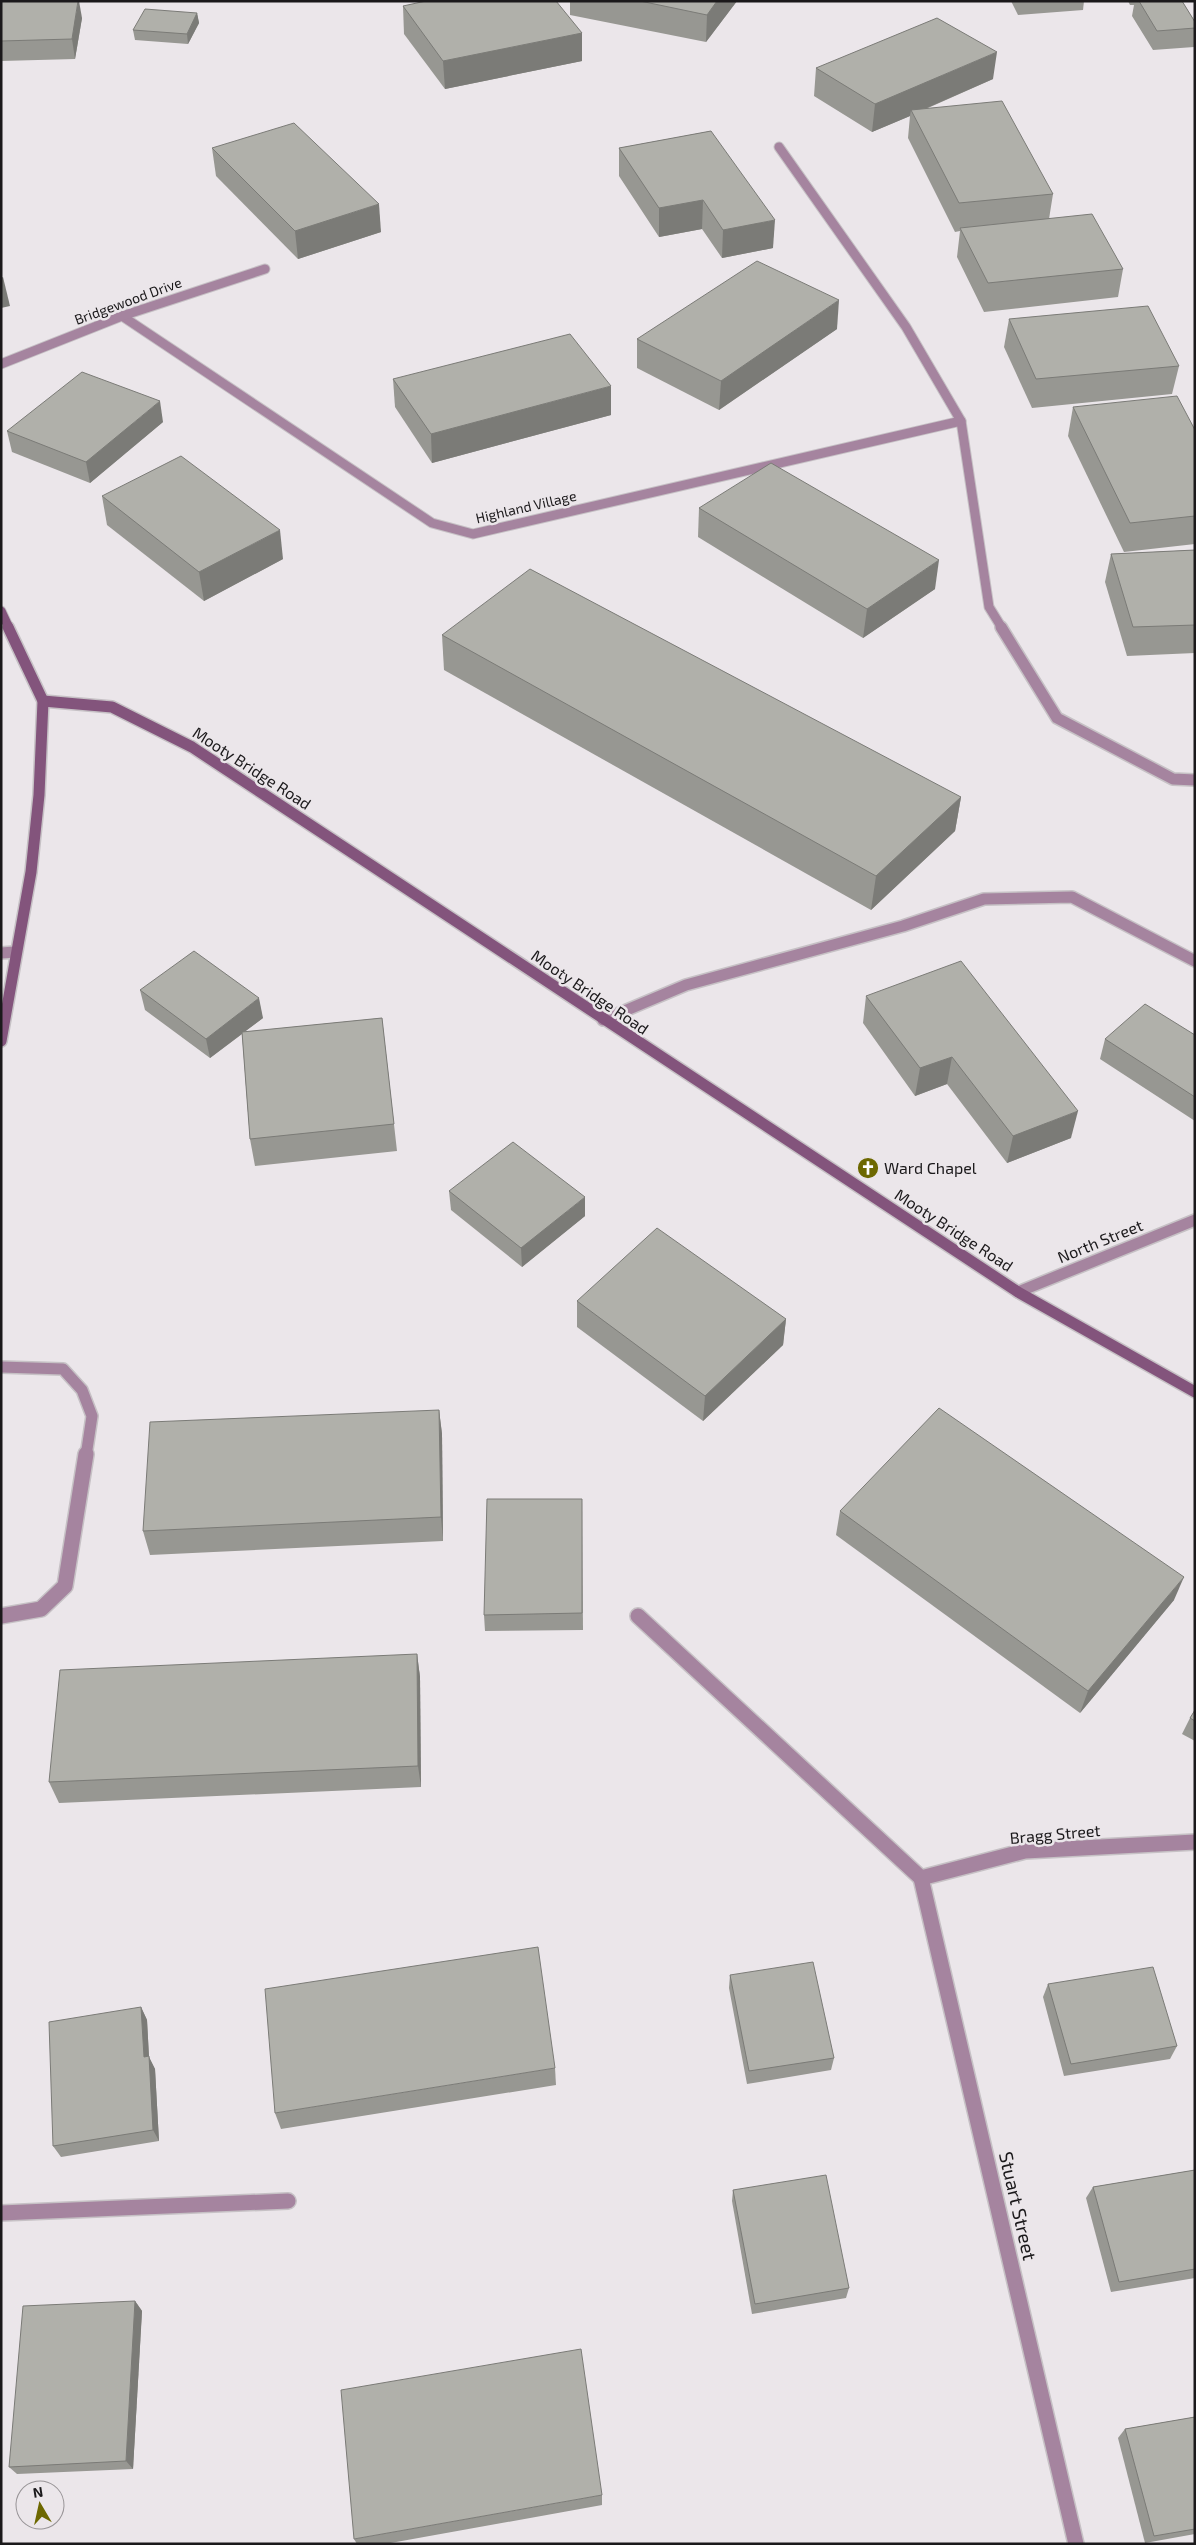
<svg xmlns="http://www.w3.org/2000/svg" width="1196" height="2545" viewBox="0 0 1196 2545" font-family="'Exo 2',sans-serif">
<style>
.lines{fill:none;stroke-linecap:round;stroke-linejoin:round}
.lane-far2-casing{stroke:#c6c1c5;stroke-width:11}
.lane-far1-casing{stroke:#c6c1c5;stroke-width:14}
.lane-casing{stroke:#c6c1c5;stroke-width:18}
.street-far2-casing{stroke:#c6c1c5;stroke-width:11}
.street-far1-casing{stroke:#c6c1c5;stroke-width:14}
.street-casing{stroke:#c6c1c5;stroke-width:18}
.secondary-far1-casing{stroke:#c6c1c5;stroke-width:11}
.secondary-casing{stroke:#c6c1c5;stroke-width:14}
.lane-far2{stroke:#a5849f;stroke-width:9}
.lane-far1{stroke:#a5849f;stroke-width:11}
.lane{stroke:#a5849f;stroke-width:15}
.street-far2{stroke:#a5849f;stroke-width:9}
.street-far1{stroke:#a5849f;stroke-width:11}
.street{stroke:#a5849f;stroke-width:15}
.secondary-far1{stroke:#83547c;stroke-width:9}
.secondary{stroke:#83547c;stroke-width:11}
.wall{fill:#979792}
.shaded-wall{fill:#7b7b77}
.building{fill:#b0b0aa;stroke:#7b7b77}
.labels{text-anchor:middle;stroke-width:5;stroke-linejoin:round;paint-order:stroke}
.far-street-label{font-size:14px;fill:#1b191b;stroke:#ebe6ea}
.street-label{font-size:16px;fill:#1b191b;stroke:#ebe6ea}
.poi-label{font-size:16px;fill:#1b191b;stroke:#ebe6ea;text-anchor:start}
.near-street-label{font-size:19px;fill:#1b191b;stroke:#ebe6ea}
</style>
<rect width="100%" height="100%" fill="#ebe6ea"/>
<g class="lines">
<g class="lane-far2-casing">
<polyline id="lane-far2" points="779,147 906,327 961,421 989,607 1002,628"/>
</g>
<g class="lane-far1-casing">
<g id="lane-far1">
<polyline points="1001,627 1057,718 1173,779 1195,780"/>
<polyline points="603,1020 686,985 903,926 984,899 1072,897 1195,961"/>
<polyline points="1,1367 63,1369 82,1390 92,1416 86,1456"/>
</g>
</g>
<g class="lane-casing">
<g id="lane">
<polyline points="1,1616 41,1609 65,1586 86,1454"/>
<polyline points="638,1616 921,1878"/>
<polyline points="1,2213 288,2201"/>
</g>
</g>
<g class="street-far2-casing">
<g id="street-far2">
<polyline points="122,316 432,523 473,534 961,421"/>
<polyline points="1,364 122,316 265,269"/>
</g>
</g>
<g class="street-far1-casing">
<g id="street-far1">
<polyline points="1,953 15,952"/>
<polyline points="1018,1292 1195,1220"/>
</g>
</g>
<g class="street-casing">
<polyline id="street" points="1076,2544 921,1878 1025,1851 1195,1842"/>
</g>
<g class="secondary-far1-casing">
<polyline id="secondary-far1" points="1,611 9,628"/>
</g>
<g class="secondary-casing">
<g id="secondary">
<polyline points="43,701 112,707 192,747 1018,1292 1195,1392"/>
<polyline points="1,1041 31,872 39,795 43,701 8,627"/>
</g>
</g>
<use href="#lane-far2" class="lane-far2"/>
<use href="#lane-far1" class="lane-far1"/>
<use href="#lane" class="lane"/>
<use href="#street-far2" class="street-far2"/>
<use href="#street-far1" class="street-far1"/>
<use href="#street" class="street"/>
<use href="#secondary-far1" class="secondary-far1"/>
<use href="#secondary" class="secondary"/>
</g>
<g class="wall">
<polygon points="1,1 82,18 75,59 1,61"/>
<polygon points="570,1 737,1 706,42 570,15"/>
<polygon points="1011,1 1084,1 1083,10 1018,15"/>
<polygon points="1128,1 1182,1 1195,22 1194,47 1153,50 1132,16 1134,5 1130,5"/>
<polygon points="403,6 582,33 582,61 445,89 404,34"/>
<polygon points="197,13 199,23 188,44 135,40 133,30"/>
<polygon points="816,68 993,79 928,108 1053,194 1049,219 1123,269 1118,297 984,312 957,257 960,231 955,232 908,138 910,116 872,132 814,96"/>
<polygon points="711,131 773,248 722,258 702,229 659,237 619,176 619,148"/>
<polygon points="212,148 381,232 298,259 216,176"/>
<polygon points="1009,319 1179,366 1172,394 1032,408 1004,347"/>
<polygon points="837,329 719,410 637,368 637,339"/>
<polygon points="393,379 611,415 432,463 395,407"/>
<polygon points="1073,407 1195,430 1195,544 1124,552 1068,436"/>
<polygon points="163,422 90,483 12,452 7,431"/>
<polygon points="102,496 283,559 204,601 107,525"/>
<polygon points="699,508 935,589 863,638 698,537"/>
<polygon points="1195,550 1195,653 1127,656 1105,582 1111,554"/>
<polygon points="442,635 961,797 955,831 871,910 444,670"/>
<polygon points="140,990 263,1018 244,1032 382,1018 397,1151 255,1166 250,1139 242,1034 210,1058 145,1010"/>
<polygon points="866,996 1071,1138 1007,1163 947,1084 915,1096 863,1023"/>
<polygon points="1195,1035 1195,1121 1100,1059 1105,1039"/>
<polygon points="449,1191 585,1216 522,1267 451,1210"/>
<polygon points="577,1301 786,1319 783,1345 703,1421 577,1327"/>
<polygon points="439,1410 442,1434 443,1541 150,1555 143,1531"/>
<polygon points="582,1499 583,1630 485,1631 484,1615"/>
<polygon points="840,1511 1174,1600 1080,1713 836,1535"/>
<polygon points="417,1654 420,1677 421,1787 59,1803 49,1782"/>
<polygon points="1195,1710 1195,1741 1182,1734 1190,1718"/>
<polygon points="730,1975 834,2058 831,2070 747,2084 729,1988"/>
<polygon points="1048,1984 1177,2046 1170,2059 1064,2076 1043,1997"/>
<polygon points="141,2007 147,2020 149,2057 155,2069 159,2141 61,2157 53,2146"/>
<polygon points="555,2068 556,2085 281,2129 275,2113"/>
<polygon points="1195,2170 1195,2278 1111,2292 1086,2198 1093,2187"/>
<polygon points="733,2190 849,2288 846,2298 752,2314 732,2201"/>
<polygon points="135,2301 142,2311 133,2469 17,2474 9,2467"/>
<polygon points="1195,2417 1195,2534 1145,2543 1118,2438 1125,2429"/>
<polygon points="602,2495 602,2505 385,2544 357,2544 354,2539"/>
</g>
<g class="shaded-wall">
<polygon points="78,1 79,1 82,18 75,59 72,39"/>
<polygon points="717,1 737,1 706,42 707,15"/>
<polygon points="197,13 199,23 188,44 187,34"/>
<polygon points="582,33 582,61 445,89 443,61"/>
<polygon points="997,52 993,79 913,114 911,110 910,116 872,132 875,104"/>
<polygon points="703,200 702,229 659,237 659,208"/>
<polygon points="379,204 381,232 298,259 295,231"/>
<polygon points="775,220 773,248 722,258 723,230"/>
<polygon points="3,277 10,306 1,308 1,278"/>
<polygon points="839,300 837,329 719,410 721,381"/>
<polygon points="611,386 611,415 432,463 431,434"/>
<polygon points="160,401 163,422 90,483 86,462"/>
<polygon points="280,530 283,559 204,601 199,572"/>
<polygon points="939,560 935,589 863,638 867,609"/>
<polygon points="961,797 955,831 871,910 876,876"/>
<polygon points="259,998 263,1018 210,1058 206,1039"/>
<polygon points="952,1057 947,1084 915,1096 920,1068"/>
<polygon points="1078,1111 1071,1138 1007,1163 1013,1136"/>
<polygon points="585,1197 585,1216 522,1267 521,1248"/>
<polygon points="786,1319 783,1345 703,1421 705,1396"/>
<polygon points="439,1410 442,1434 443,1541 441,1517"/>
<polygon points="1184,1577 1174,1600 1080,1713 1088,1691"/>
<polygon points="417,1654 420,1677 421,1787 418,1766"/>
<polygon points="141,2007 147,2020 149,2057 155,2069 159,2141 153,2130 144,2057"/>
<polygon points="135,2301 142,2311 133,2469 126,2461"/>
</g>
<g class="building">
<polygon points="1,1 78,1 72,39 1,41"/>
<polygon points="426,1 556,1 582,33 443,61 403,6"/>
<polygon points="640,1 717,1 707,15"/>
<polygon points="1139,1 1182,1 1195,22 1195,28 1157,31"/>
<polygon points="145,9 197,13 187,34 133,30"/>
<polygon points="937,18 997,52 875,104 816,68"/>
<polygon points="1002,101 1053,194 959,203 911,110"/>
<polygon points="294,123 379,204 295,231 212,148"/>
<polygon points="711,131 775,220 723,230 703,200 659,208 619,148"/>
<polygon points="1092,214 1123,269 988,283 960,228"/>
<polygon points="757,261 839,300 721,381 637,339"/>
<polygon points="1148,306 1179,366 1036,379 1009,319"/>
<polygon points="570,334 611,386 431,434 393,379"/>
<polygon points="82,372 160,401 86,462 7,431"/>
<polygon points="1177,396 1195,430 1195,516 1130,523 1073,407"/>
<polygon points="181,456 280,530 199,572 102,496"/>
<polygon points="771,463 939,560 867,609 699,508"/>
<polygon points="1195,550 1195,625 1133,627 1111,554"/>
<polygon points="530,569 961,797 876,876 442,635"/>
<polygon points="194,951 259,998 206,1039 140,990"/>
<polygon points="961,961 1078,1111 1013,1136 952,1057 920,1068 866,996"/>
<polygon points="1145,1004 1195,1035 1195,1097 1105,1039"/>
<polygon points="382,1018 394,1124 250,1139 242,1032"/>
<polygon points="513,1142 585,1197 521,1248 449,1191"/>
<polygon points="657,1228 786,1319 705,1396 577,1301"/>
<polygon points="939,1408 1184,1577 1088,1691 840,1511"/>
<polygon points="439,1410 441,1517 143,1531 150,1422"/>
<polygon points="487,1499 582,1499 582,1613 484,1615"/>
<polygon points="417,1654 418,1766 49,1782 60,1670"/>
<polygon points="1195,1710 1195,1721 1190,1718"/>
<polygon points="538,1947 555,2068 275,2113 265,1989"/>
<polygon points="813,1962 834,2058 749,2071 730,1975"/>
<polygon points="1153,1967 1177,2046 1071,2064 1048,1984"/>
<polygon points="141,2007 144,2057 149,2056 153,2130 53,2146 49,2022"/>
<polygon points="1195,2170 1195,2269 1119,2282 1093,2187"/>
<polygon points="826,2175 849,2288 755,2304 733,2190"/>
<polygon points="135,2301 126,2461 9,2467 23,2306"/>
<polygon points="581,2349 602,2495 354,2539 341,2390"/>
<polygon points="1195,2417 1195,2529 1154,2536 1125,2429"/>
</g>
<defs>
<g id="church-disc" transform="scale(1.125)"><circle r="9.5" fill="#6d6800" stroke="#ebe6ea"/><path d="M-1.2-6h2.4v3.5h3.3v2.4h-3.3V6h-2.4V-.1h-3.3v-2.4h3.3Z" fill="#fff"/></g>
</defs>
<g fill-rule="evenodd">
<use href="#church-disc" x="868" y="1168"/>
</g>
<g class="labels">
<g class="far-street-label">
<text transform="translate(128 301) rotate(-20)" y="5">Bridgewood Drive</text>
<text transform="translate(526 507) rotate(-13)" y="5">Highland Village</text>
</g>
<g class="street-label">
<text transform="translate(252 768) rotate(33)" y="6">Mooty Bridge Road</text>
<text transform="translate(590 992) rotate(34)" y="6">Mooty Bridge Road</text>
<text transform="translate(954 1230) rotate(33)" y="6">Mooty Bridge Road</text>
<text transform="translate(1100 1241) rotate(-22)" y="6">North Street</text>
<text transform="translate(1055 1834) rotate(-5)" y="6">Bragg Street</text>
</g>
<g class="poi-label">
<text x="884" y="1174">Ward Chapel</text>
</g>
<g class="near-street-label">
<text transform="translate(1018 2206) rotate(77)" y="7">Stuart Street</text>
</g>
</g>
<rect width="1196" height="2545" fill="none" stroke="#1b191b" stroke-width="5"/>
<g transform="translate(40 2505) rotate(351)"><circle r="24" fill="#ebe6ea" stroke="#989497"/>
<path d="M0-4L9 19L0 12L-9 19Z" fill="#6d6800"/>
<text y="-8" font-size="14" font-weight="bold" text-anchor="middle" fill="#1b191b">N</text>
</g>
</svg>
